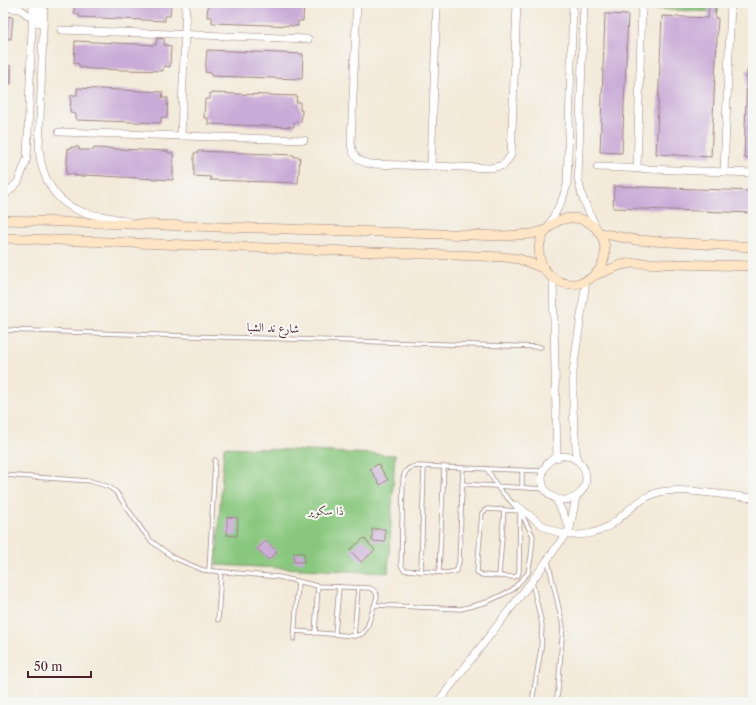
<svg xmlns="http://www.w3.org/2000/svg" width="756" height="705" viewBox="0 0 756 705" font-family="'Libre Caslon Text',Amiri,serif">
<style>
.green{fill:#88c77d;stroke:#697354}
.building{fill:#c9abd7}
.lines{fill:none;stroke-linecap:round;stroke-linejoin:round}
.lane-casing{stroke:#9e8482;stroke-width:5}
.street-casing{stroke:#9e8482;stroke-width:8}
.secondary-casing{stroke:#9e8482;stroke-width:10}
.lane{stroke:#fff;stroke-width:3.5}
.street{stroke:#fff;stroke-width:7}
.secondary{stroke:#fde5c5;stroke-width:9}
.labels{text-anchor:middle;stroke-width:4;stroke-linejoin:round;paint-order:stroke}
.street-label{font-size:12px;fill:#4a1f2b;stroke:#f6f6f2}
.park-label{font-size:12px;fill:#5d5144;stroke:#f6f6f2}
</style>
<rect width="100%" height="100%" fill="#f6f6f2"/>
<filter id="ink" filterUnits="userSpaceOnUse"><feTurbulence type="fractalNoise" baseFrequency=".025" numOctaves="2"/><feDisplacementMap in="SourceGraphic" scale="8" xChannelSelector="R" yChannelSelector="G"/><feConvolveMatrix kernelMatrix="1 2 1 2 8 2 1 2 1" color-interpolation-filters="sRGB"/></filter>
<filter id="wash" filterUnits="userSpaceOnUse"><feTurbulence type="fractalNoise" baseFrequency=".012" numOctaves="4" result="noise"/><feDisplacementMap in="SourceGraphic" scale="16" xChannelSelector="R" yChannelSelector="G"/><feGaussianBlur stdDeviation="0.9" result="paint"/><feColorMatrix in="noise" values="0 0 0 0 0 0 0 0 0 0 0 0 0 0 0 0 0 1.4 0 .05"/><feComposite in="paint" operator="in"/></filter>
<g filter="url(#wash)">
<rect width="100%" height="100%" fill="#f3ead9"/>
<g class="green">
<polygon points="653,3 718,3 718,12 653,9"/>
<polygon points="224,447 395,455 388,573 216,565"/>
</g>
<g id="blocks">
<g class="building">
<polygon points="74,3 169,3 171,5 170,16 165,16 165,21 79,17 79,14 74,14"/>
<polygon points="208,3 304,3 303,21 298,21 298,26 212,23 212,17 207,17"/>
<polygon points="709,3 716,3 715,18 718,18 711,157 656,154 662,16 708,18"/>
<polygon points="605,14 628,15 622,153 600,152"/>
<polygon points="3,16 13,17 11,39 3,38"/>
<polygon points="157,38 164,39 164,45 171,46 170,67 163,66 163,71 91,69 79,67 79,64 74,63 75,41 156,45"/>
<polygon points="207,50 303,54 302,79 211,76 211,73 205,72"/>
<polygon points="3,65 11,66 11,84 3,84"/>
<polygon points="747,70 753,70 753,159 744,158"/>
<polygon points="77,88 163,92 162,98 168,98 167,118 161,117 161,123 76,120 76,114 70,113 71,95 77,95"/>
<polygon points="210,93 297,96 296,102 300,102 300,110 302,110 301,122 294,122 294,127 208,124 208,118 204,118 205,99 210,99"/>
<polygon points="71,147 79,147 79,150 94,150 94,148 168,151 168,153 173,153 173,180 86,175 86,176 74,176 75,174 66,174 68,148 71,149"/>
<polygon points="198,151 294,155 294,157 300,157 298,183 210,180 211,177 194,176 194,153 198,153"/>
<polygon points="614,186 753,191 753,213 613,208"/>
<polygon points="378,464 388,480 380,485 370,469"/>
<polygon points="227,517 238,518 237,536 227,535"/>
<polygon points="372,529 385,529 385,542 372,541"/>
<polygon points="364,538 375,550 361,562 350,550"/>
<polygon points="266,541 277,552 269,560 257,549"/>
<rect x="294" y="553" width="10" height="9"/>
</g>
</g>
</g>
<g filter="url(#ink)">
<use href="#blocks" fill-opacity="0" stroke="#9e8482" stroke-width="1"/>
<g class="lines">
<g class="lane-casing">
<g id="lane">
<polyline points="3,330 541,347"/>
<path d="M463,468L459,562L456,571L447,573L404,570L401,565L403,482C403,473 407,467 417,466L543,471"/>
<polyline points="3,475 91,481 109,487 116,492 143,531 151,541 174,558 203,570 279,577 318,586 370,588 376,592 377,597 367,628 362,634 354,636 295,631"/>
<polyline points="462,484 545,489"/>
<polyline points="522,487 522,470"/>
<polyline points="548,561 563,626 558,691 556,702"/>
<polyline points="209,571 215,460"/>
<polyline points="421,572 424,466"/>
<polyline points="439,572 444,467"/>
<polyline points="499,576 504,510"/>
<polyline points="375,605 461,609 487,602 512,590 528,573 531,557 533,536 520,511 487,509 482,513 477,572 482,575 514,577 518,575 519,571 520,511 499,489 487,469"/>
<polyline points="218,620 221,572"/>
<polyline points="315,633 318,586"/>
<polyline points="335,634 339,587"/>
<polyline points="354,636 358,588"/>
<polyline points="294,639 298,581"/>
<polyline points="532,702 541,649 542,625 532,582"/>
</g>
</g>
<g class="street-casing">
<g id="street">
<path d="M44,3L39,148C41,178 56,205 86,213C101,217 116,217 131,223"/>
<path d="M357,3L351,143C352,156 358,162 371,164L491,168L504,165L511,155L517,3"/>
<polyline points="584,3 578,179 583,199 597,229"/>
<polyline points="3,7 20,9 33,19"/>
<polyline points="39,24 39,3"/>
<polyline points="61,30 308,39"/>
<polyline points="59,132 304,140"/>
<polyline points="181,136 186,3"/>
<polyline points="431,166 437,3"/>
<polyline points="597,167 753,173"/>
<polyline points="637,169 642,3"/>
<polyline points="724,172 731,3"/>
<polyline points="3,197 18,182 27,159 33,3"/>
<polyline points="548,227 562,200 567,185 573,3"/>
<polyline points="553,278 557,458"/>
<circle cx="564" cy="478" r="22"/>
<polyline points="577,460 573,411 573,371 586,281"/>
<polyline points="556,499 570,528 576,497"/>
<path d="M516,505C525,511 533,519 542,525C565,540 595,538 616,521C629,510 639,499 656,493C680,486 727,496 753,498"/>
<polyline points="438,702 538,573 570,528"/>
</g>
</g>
<g class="secondary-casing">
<g id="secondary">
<circle cx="572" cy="251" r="33"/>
<polyline points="3,220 503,236 532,234 545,230"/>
<polyline points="600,233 636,240 753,247"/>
<polyline points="3,238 504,257 519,259 543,268"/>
<polyline points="595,275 621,265 633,263 753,266"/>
</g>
</g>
<use href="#lane" class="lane"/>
<use href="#street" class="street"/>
<use href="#secondary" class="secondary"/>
</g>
</g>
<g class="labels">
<g class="street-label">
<text transform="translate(273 328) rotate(2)" y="4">شارع ند الشبا</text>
</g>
<g class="park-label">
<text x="326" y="515">ذا سكوير</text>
</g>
</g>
<rect width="756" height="705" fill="none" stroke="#f6f6f2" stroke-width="16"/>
<path d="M28 671v6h63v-6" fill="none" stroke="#4a1f2b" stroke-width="2"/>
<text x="34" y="671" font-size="12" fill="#4a1f2b" stroke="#f6f6f2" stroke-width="3" paint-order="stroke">50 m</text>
</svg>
